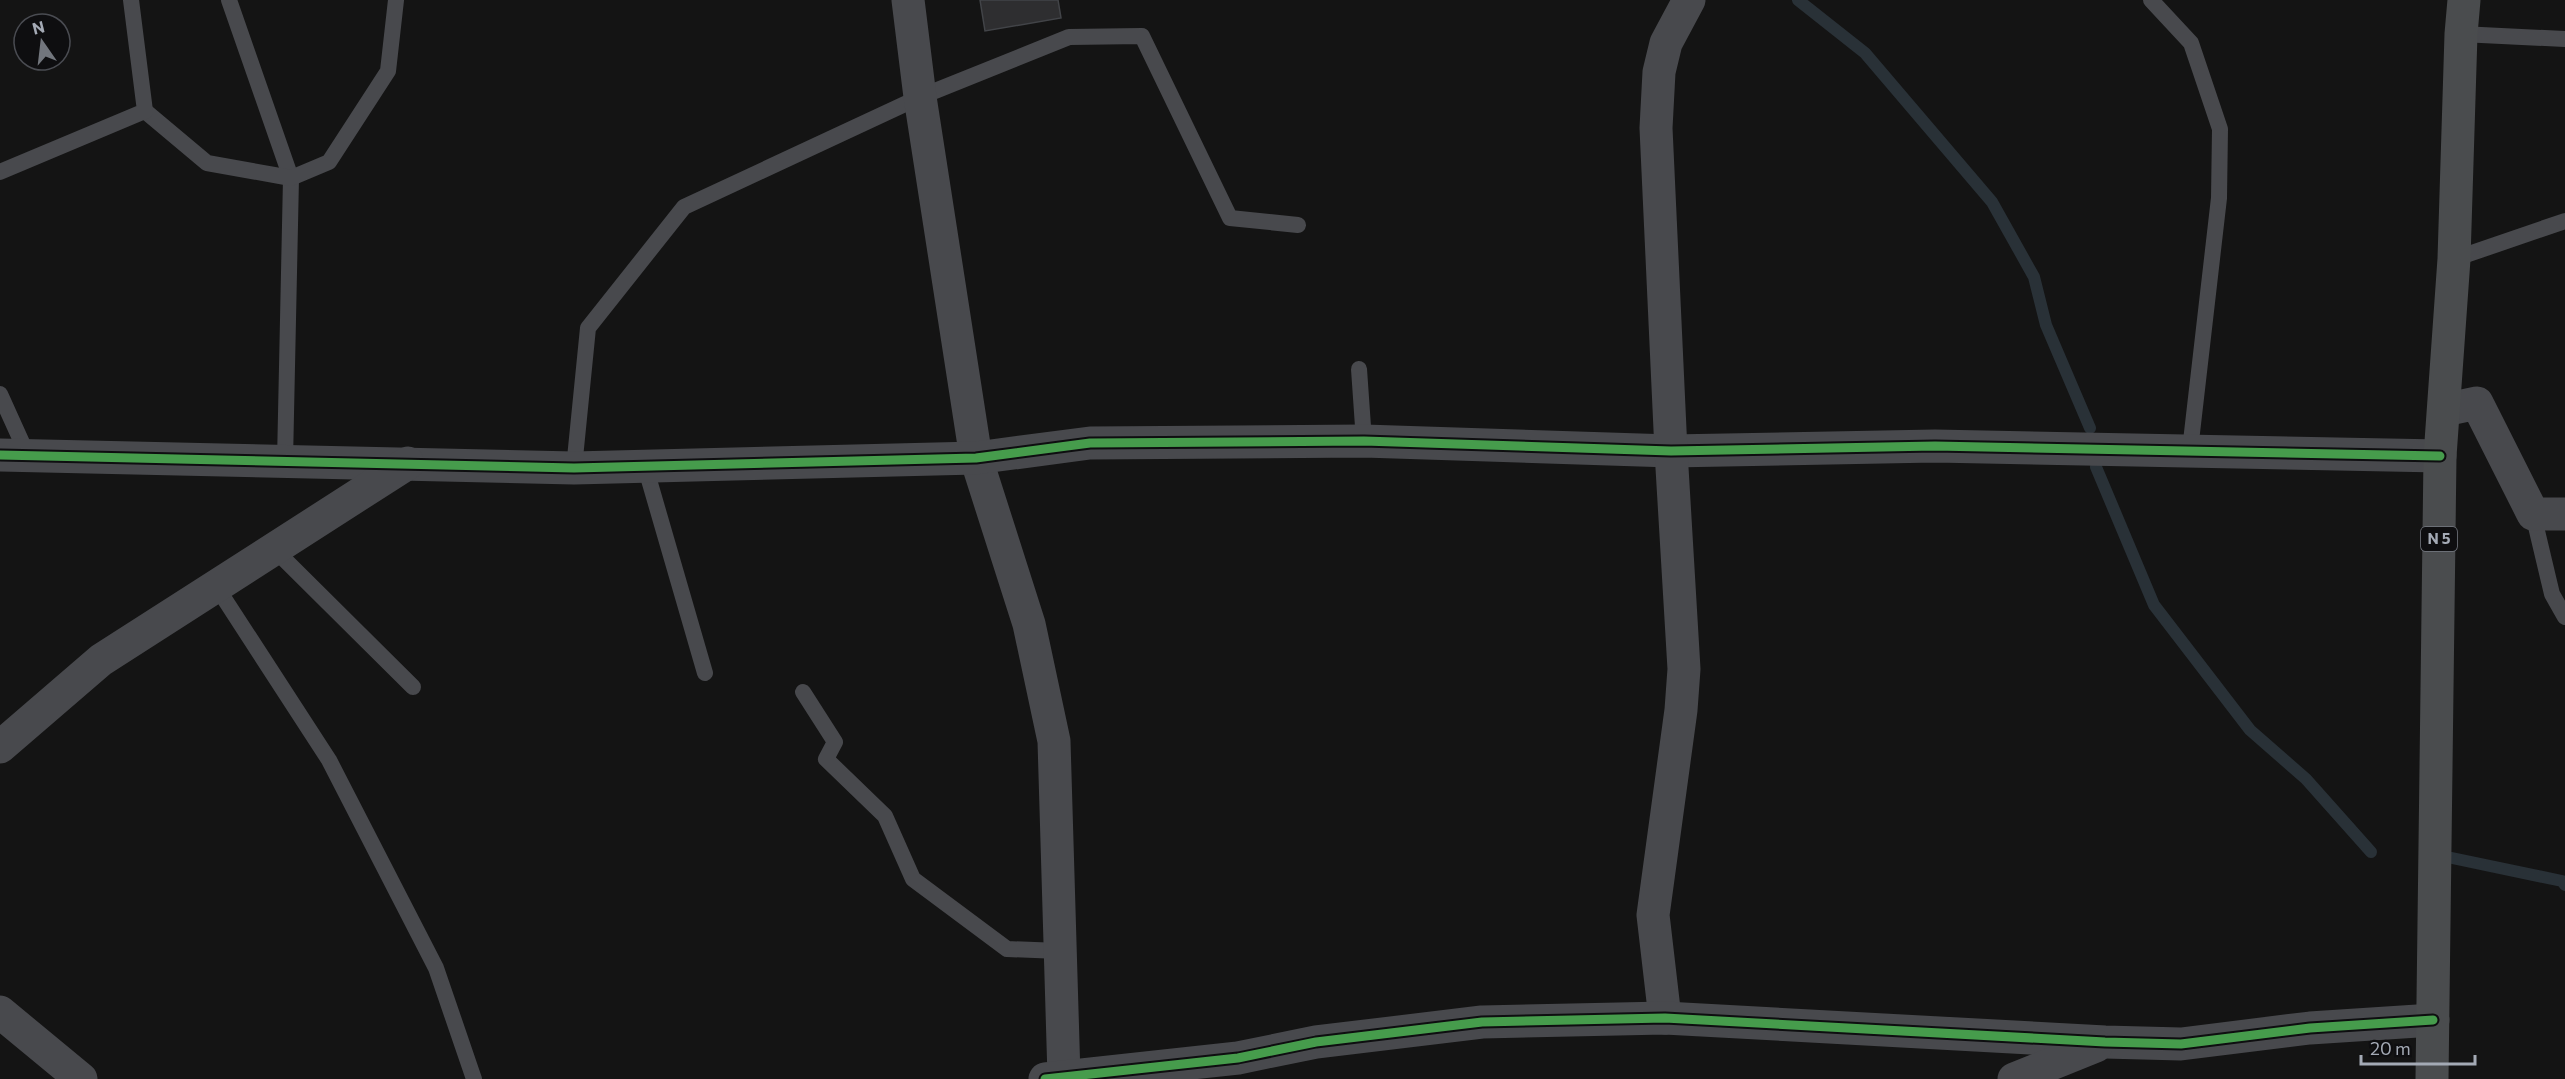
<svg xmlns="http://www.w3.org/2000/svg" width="2565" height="1079" viewBox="0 0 2565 1079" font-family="Commissioner,sans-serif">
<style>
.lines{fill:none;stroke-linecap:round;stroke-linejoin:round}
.stream{stroke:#293137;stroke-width:12}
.building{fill:#2e2e30;stroke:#424448;stroke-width:1.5}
.service{stroke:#48494d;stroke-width:16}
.minor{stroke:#48494d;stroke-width:33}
.trunk{stroke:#4a4c4e;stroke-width:33}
.cycleway-casing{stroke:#0e0e10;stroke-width:13}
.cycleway{stroke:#469c4c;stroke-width:9}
.labels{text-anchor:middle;stroke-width:5;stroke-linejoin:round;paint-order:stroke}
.shield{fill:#0e0e10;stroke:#777b84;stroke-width:1.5}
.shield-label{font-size:15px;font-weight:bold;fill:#a4aab5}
</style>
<rect width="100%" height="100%" fill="#141414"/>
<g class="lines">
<g class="stream">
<polyline points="1798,0 1865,53 1992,202 2034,277 2046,325 2090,428"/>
<polyline points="2096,467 2154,605 2250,730 2306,779 2371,852"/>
<polyline points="2452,858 2562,881 2565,885"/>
</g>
</g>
<polygon class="building" points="980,0 1058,0 1061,18 985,31"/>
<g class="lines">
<g class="service">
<polyline points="229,0 291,178 285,461"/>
<polyline points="2151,0 2191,43 2220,129 2219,198 2190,450"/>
<polyline points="2461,34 2565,39"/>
<polyline points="145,111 207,163 291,178 329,162 388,71 396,0"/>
<polyline points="0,172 145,111 131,0"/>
<polyline points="2454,259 2565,221"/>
<polyline points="1359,369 1364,441"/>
<polyline points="0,394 28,456"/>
<polyline points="645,466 705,673"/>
<polyline points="574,468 588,328 684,207 920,97 1069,37 1142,36 1230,218 1298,225"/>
<polyline points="2533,514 2552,594 2565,617"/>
<polyline points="274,549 413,687"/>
<polyline points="216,586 329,760 436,968 474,1079"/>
<polyline points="803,692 835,742 826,759 885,816 913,879 1007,949 1060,951"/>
</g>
<g class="minor">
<polyline points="908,0 920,97 976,458 1029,624 1054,741 1064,1077"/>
<polyline points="2444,410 2477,403 2533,514 2565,514"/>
<polyline points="0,455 574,468 976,458 1090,443 1364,441 1671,451 1935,446 2440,456"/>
<polyline points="0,747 101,660 408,463"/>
<polyline points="0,1012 81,1079"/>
<polyline points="1665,1018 1653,915 1681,710 1684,669 1671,451 1656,128 1659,72 1666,43 1689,0"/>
<polyline points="1045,1079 1238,1058 1316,1042 1482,1022 1665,1018 2105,1042 2181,1044 2310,1028 2433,1020"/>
<polyline points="2014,1079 2096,1046"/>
</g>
<polyline class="trunk" points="2432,1079 2440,456 2454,259 2461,34 2464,0"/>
<g class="cycleway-casing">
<g id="cycleway">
<polyline points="0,455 574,468 976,458 1090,443 1364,441 1671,451 1935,446 2440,456"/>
<polyline points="1045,1079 1238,1058 1316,1042 1482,1022 1665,1018 2105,1042 2181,1044 2310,1028 2433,1020"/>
</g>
</g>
<use href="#cycleway" class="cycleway"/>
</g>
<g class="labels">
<rect class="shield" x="2421" y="527" width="36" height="24" rx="4.5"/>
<g class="shield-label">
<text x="2439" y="544">N 5</text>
</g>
</g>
<g transform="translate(42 42) rotate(346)"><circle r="28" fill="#0e0e10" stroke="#4a4c52" stroke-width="1.5"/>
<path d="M0-4.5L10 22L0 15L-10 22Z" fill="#72767d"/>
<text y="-9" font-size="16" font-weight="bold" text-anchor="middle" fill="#a4aab5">N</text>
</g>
<path d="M2361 1055v9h114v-9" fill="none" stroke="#a4aab5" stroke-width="3"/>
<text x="2370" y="1055" font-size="18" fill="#a4aab5" stroke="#0e0e10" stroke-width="4.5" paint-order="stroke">20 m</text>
</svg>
